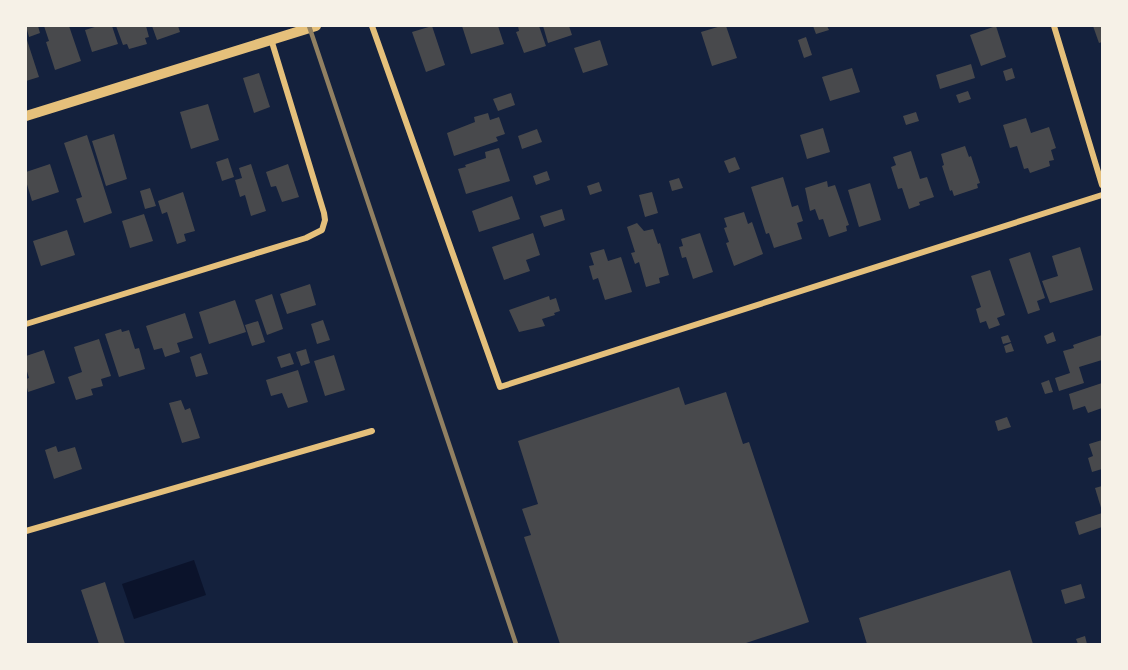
<svg xmlns="http://www.w3.org/2000/svg" width="1128" height="670" viewBox="0 0 1128 670" font-family="Raleway,sans-serif">
<style>
.water{fill:#0b132b}
.building{fill:#48494c}
.lines{fill:none;stroke-linecap:round;stroke-linejoin:round}
.minor{stroke:#e5c07b;stroke-width:6}
.tertiary{stroke:#e5c07b;stroke-width:10}
.rail{stroke:#918062;stroke-width:4.5}
</style>
<rect width="100%" height="100%" fill="#14213d"/>
<polygon class="water" points="194,560 206,595 134,619 122,584"/>
<g class="building">
<polygon points="26,26 38,26 40,33 29,37"/>
<polygon points="44,26 69,26 81,61 55,70 46,42 49,41"/>
<polygon points="98,26 112,26 118,44 92,52 85,30"/>
<polygon points="116,26 146,26 149,37 145,38 147,44 129,49 127,44 123,45"/>
<polygon points="152,26 178,26 180,32 157,40"/>
<polygon points="432,26 445,65 426,72 412,32"/>
<polygon points="462,26 498,26 504,44 471,54"/>
<polygon points="518,26 539,26 546,46 524,53 516,32 519,31"/>
<polygon points="543,26 569,26 572,35 548,43"/>
<polygon points="721,26 726,26 737,58 712,66 701,32"/>
<polygon points="813,26 827,26 829,30 816,34"/>
<polygon points="996,26 1006,57 981,66 970,35"/>
<polygon points="1093,26 1102,26 1102,42 1099,43"/>
<polygon points="26,37 39,77 26,81"/>
<polygon points="806,37 812,55 804,58 798,40"/>
<polygon points="600,40 608,65 583,73 574,48"/>
<polygon points="971,64 975,78 940,89 936,75"/>
<polygon points="852,68 860,92 830,101 822,77"/>
<polygon points="1012,68 1015,78 1006,81 1003,71"/>
<polygon points="259,73 270,107 254,113 243,78"/>
<polygon points="968,91 971,99 959,103 956,95"/>
<polygon points="511,93 515,105 498,111 493,99"/>
<polygon points="208,104 219,140 191,149 180,112"/>
<polygon points="916,112 919,121 906,125 903,116"/>
<polygon points="488,113 490,120 499,117 505,134 496,137 498,141 454,156 447,133 475,122 474,117"/>
<polygon points="1026,118 1031,133 1049,127 1056,148 1051,150 1054,160 1049,161 1050,166 1030,173 1028,168 1024,169 1017,146 1010,148 1003,125"/>
<polygon points="823,128 830,152 807,159 800,135"/>
<polygon points="537,129 542,142 522,149 518,136"/>
<polygon points="114,134 127,179 106,186 92,141"/>
<polygon points="87,135 112,213 84,223 76,199 82,197 64,143"/>
<polygon points="965,146 969,157 971,156 980,183 977,184 978,188 954,196 952,190 950,191 942,166 944,165 941,154"/>
<polygon points="499,148 510,181 466,194 458,169 466,167 465,165 486,158 485,152"/>
<polygon points="911,151 920,179 927,177 934,197 919,202 920,205 909,209 902,188 898,189 891,167 896,165 893,157"/>
<polygon points="735,157 740,169 729,173 724,161"/>
<polygon points="228,158 234,177 222,181 216,162"/>
<polygon points="50,164 59,192 32,201 26,181 26,172"/>
<polygon points="251,164 266,211 251,216 245,195 240,197 235,180 242,178 239,168"/>
<polygon points="288,164 299,197 282,202 276,186 271,187 266,172"/>
<polygon points="547,171 550,180 536,185 533,176"/>
<polygon points="783,177 792,207 798,205 803,221 797,223 802,239 774,248 769,233 766,234 751,187"/>
<polygon points="679,178 683,188 672,191 669,181"/>
<polygon points="827,181 828,187 835,185 849,225 846,226 847,231 829,237 823,219 819,220 815,209 810,211 805,188"/>
<polygon points="599,182 602,191 590,195 587,186"/>
<polygon points="870,183 881,220 859,227 848,190"/>
<polygon points="150,188 156,206 145,209 140,191"/>
<polygon points="183,192 195,231 184,234 186,241 177,244 167,212 162,214 158,201"/>
<polygon points="652,192 658,213 645,217 639,195"/>
<polygon points="512,196 520,219 479,232 472,211"/>
<polygon points="562,209 565,220 544,227 540,216"/>
<polygon points="744,212 748,224 752,222 763,254 734,266 726,243 729,242 724,228 727,227 724,218"/>
<polygon points="144,214 153,241 130,248 122,221"/>
<polygon points="637,223 644,231 653,229 658,244 660,243 669,275 659,278 660,283 646,287 639,262 635,264 631,253 635,252 627,227"/>
<polygon points="67,230 75,255 41,266 33,241"/>
<polygon points="533,233 540,255 526,260 530,271 504,280 492,247"/>
<polygon points="700,233 713,272 693,279 686,257 682,258 679,247 683,246 681,239"/>
<polygon points="1080,247 1093,290 1050,303 1042,281 1058,276 1052,256"/>
<polygon points="604,249 608,261 621,257 632,292 605,300 598,278 593,280 589,266 594,265 590,253"/>
<polygon points="1030,252 1045,298 1037,301 1040,310 1028,314 1009,259"/>
<polygon points="990,270 1005,315 997,318 1000,325 989,329 986,321 980,323 976,309 981,307 971,276"/>
<polygon points="310,284 316,305 287,314 280,294"/>
<polygon points="272,294 283,329 267,335 255,300"/>
<polygon points="549,296 550,300 556,298 560,311 554,313 555,315 542,319 545,326 519,332 509,310"/>
<polygon points="235,300 246,332 209,344 199,312"/>
<polygon points="185,313 193,338 177,343 180,352 165,357 162,348 154,350 146,326"/>
<polygon points="323,320 330,340 317,344 311,324"/>
<polygon points="258,321 265,342 252,346 245,325"/>
<polygon points="121,329 122,332 129,330 135,349 139,348 145,369 119,377 105,334"/>
<polygon points="1053,332 1056,341 1047,344 1044,336"/>
<polygon points="1008,335 1011,342 1003,344 1001,337"/>
<polygon points="1102,335 1102,360 1079,367 1084,383 1059,391 1055,378 1070,373 1063,351 1074,348 1073,345"/>
<polygon points="99,339 111,376 101,379 103,386 91,389 93,395 76,400 68,377 82,372 74,347"/>
<polygon points="1011,343 1014,351 1006,353 1004,346"/>
<polygon points="306,349 310,363 301,366 296,352"/>
<polygon points="44,350 55,383 28,392 26,383 26,379 29,378 26,368 26,356"/>
<polygon points="201,353 208,374 196,377 190,357"/>
<polygon points="290,353 294,364 281,368 277,357"/>
<polygon points="334,355 345,390 325,396 314,361"/>
<polygon points="298,370 308,402 288,408 282,393 271,396 266,380"/>
<polygon points="1049,380 1053,392 1045,394 1041,383"/>
<polygon points="1102,383 1102,408 1088,413 1085,406 1073,410 1069,394"/>
<polygon points="679,387 685,405 726,392 743,444 749,442 809,622 746,643 747,644 560,644 524,537 531,535 522,509 538,504 518,441"/>
<polygon points="181,400 185,410 190,408 200,438 182,443 169,403"/>
<polygon points="1007,417 1011,427 998,431 995,421"/>
<polygon points="1102,440 1102,469 1092,472 1088,458 1093,456 1089,444"/>
<polygon points="56,446 58,452 75,447 82,469 54,479 45,450"/>
<polygon points="1102,486 1102,511 1095,488"/>
<polygon points="1102,513 1102,527 1079,535 1075,522"/>
<polygon points="1010,570 1033,644 867,644 859,618"/>
<polygon points="105,582 125,644 99,644 81,590"/>
<polygon points="1081,584 1085,598 1065,604 1061,590"/>
<polygon points="1085,636 1087,644 1078,644 1076,639"/>
</g>
<g class="lines">
<g class="minor">
<polyline points="372,26 500,387 1102,195"/>
<polyline points="1054,26 1102,185"/>
<polyline points="26,324 306,238 322,230 325,220 324,213 271,39"/>
<polyline points="26,531 372,431"/>
</g>
<polyline class="tertiary" points="26,116 316,26"/>
<polyline class="rail" points="309,26 516,644"/>
</g>
<rect width="1128" height="670" fill="none" stroke="#f6f1e7" stroke-width="54"/>
</svg>
